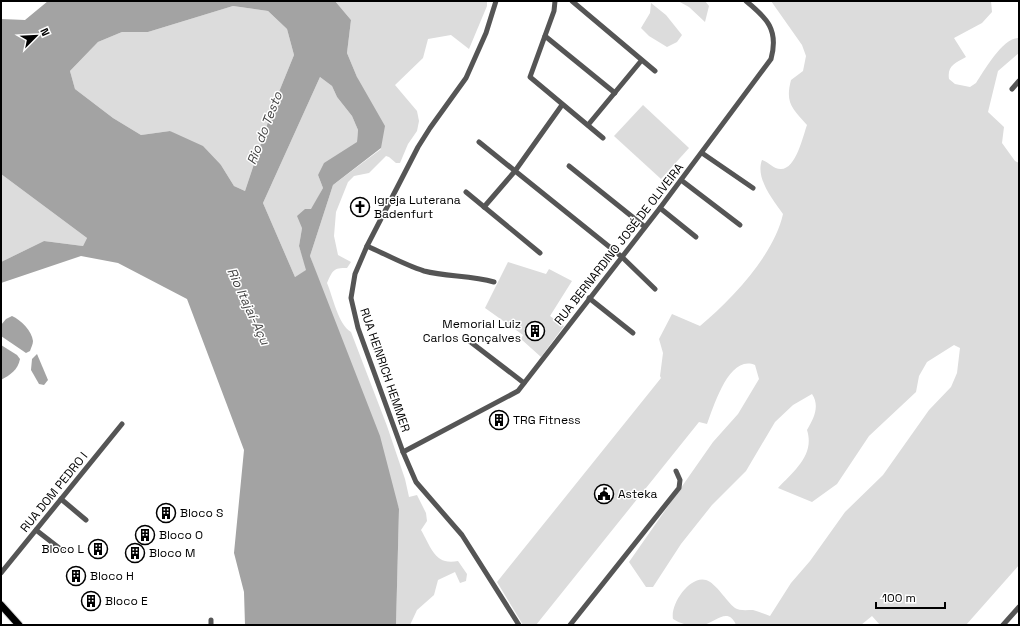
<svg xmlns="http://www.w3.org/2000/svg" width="1020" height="626" viewBox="0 0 1020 626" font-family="'Space Grotesk',sans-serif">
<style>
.green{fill:#dcdcdc}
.water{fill:#a3a3a3;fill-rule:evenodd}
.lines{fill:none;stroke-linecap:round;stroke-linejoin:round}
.major-casing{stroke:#dbdbdb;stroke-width:9}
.minor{stroke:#555;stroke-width:5}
.major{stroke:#000;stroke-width:7}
.labels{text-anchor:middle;stroke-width:3;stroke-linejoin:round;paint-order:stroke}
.poi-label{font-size:12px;fill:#000;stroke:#fff;text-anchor:start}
.street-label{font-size:12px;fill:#000;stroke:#fff}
.water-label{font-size:13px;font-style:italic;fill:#444;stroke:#fff}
</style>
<rect width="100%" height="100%" fill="#fff"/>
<g class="green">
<path d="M335,1H487V6L469,49L451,35L428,39L423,58L395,85L417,111L419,121L417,131L408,144L400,163H396L389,157L386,156L369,173L354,176L348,182L336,212L334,236L338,255L351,262L347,268C333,268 333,270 327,283C333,297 338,324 351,332L387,426L405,479L409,497L417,495L426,513L427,521L421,530C431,547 435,566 458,561L467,574L466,581L460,583L455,572L438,580L434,595L417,610L410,625H396L399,509L310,256L333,185L381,149L357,77L347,53L351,20Z"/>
<polygon points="678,1 705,1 709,6 705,22 689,7"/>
<path d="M771,1H991L992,12L982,23L954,38L966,57C955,63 947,66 949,79L955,84L970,87L976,83C984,71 1003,37 1019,38V53L998,71L988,112L1004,127L1002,143L1015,161L1019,163V565L966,625H880L872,616L861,625H736C728,606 715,623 703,625C692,626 682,625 673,619C670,604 690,575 706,580C716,583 726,601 735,608C739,611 747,610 753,610C759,612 765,614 770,616L791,583L810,561L845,512L883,475L929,410L951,387L957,373L960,348L954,345L927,362L919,376L916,392L869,436L837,484L812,502L778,488C794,471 815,455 807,430C814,418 820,406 812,394L793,405L775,422L746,471L712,505L681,544L653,587H646L629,562L713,442L738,414L759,379L755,365C729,354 714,406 707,424L699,422L536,625H523L497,582L661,378L660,376L663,353L659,339L672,314L700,326C732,299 774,255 783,214C773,200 755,178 762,160C769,162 773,169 781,169C796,169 803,136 807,125C792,108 785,103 791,80L803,71L806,56L802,45Z"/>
<polygon points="651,3 666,15 682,35 677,42 667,47 649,36 641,28 650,13"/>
<polygon points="233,6 268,11 287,29 294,55 274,104 245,191 234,186 221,165 170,131 141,135 113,118 75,89 70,71 98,42 122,32 148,32"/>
<polygon points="320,77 332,86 337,97 352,116 358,130 357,143 318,175 323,188 302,228 299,246 307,270 295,277 263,203"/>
<polygon points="643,105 689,148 661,179 614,136"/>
<polygon points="1,174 87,238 83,246 44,241 1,262"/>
<polygon points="508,262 546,274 549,269 572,281 550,316 564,326 541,357 521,339 523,335 485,308"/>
</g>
<g class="water">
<path d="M48,1H335L351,20L347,53L357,77L385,126L381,148L333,185L310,256L380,436L399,509L396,625H245L244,592L234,553L244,450L187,299L118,263L81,256L1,283V262L44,241L83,246L87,238L1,174V19L25,20ZM233,6L268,11L287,29L294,55L274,104L245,191L234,186L221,165L203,146L170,131L141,135L113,118L75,89L70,71L98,42L122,32H148ZM320,77L332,86L337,97L352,116L358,130L357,142L324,163L318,175L323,188L311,209H305L297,216L302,228L299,246L306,270L295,277L263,203Z"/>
<path d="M12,316C21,320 32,331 33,341C33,344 31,348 30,351L26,353L1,336V325L6,319Z"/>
<path d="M1,345L17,355L20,359C18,370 10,375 1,380Z"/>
<polygon points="37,354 48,380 44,385 39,384 31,370 32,359"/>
</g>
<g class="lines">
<g class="major-casing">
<polyline id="major" points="1,605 19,625"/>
</g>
<g class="minor">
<polyline points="496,1 486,33 466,78 430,128 418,147 367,246 355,274 351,298 358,328 403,452 416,482 462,535 519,625"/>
<polyline points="555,1 554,11 530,77 603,138"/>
<polyline points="572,1 655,71"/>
<polyline points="545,36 615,93"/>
<polyline points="1012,89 1019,81"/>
<polyline points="588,125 641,61"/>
<polyline points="479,142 622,257 655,289"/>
<polyline points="702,153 753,188"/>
<polyline points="569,166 645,227"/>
<polyline points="681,180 740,225"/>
<polyline points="466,192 540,253"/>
<polyline points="484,207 515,171 562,105"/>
<polyline points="660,208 696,237"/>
<path d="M367,246C385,254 405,265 424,271C447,277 471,275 494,282"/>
<polyline points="589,298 633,333"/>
<polyline points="468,340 524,383"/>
<path d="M403,452L518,391L660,208L771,59C779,30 767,18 746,1"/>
<polyline points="61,499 86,520"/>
<polyline points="36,530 63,551"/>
<polyline points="1,573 122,424"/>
<polyline points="211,620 211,625"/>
<polyline points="570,625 679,488 680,480 676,471"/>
<polyline points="1003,625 1019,607"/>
</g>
<use href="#major" class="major"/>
</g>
<defs>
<g id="church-ring" transform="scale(1)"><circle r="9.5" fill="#fff" stroke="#000" stroke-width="1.5"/><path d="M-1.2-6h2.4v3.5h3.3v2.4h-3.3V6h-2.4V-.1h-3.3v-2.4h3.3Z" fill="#000"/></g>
<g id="building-ring" transform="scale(1)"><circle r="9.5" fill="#fff" stroke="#000" stroke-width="1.5"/><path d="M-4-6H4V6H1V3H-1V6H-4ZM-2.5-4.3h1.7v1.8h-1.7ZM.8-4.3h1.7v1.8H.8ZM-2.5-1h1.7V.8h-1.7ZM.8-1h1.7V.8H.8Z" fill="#000"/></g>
<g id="civic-ring" transform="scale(1)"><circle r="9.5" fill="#fff" stroke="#000" stroke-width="1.5"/><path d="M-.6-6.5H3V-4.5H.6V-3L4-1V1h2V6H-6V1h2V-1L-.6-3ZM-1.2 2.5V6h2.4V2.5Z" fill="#000"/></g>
</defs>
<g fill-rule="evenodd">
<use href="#church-ring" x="360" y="207"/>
<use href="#building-ring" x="535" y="331"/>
<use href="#building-ring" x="499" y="420"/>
<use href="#civic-ring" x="604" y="494"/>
<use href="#building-ring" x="166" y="513"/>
<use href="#building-ring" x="145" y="535"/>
<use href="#building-ring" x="98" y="549"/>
<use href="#building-ring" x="135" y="553"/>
<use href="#building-ring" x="76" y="576"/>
<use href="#building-ring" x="91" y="601"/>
</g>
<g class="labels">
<g class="poi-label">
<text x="374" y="204">Igreja Luterana<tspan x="374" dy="14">Badenfurt</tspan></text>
<text x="521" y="328" text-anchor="end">Memorial Luiz<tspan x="521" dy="14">Carlos Gonçalves</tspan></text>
<text x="513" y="424">TRG Fitness</text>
<text x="618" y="498">Asteka</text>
<text x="180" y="517">Bloco S</text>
<text x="159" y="539">Bloco O</text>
<text x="84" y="553" text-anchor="end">Bloco L</text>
<text x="149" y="557">Bloco M</text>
<text x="90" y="580">Bloco H</text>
<text x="105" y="605">Bloco E</text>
</g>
<g class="street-label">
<text transform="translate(619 244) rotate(-52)" y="4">RUA BERNARDINO JOSÉ DE OLIVEIRA</text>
<text transform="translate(385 370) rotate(71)" y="4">RUA HEINRICH HEMMER</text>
<text transform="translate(54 492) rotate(-51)" y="4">RUA DOM PEDRO I</text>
</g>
<g class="water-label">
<text transform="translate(264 128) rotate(-69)" y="5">Rio do Testo</text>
<text transform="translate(249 306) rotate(65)" y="5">Rio Itajaí-Açu</text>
</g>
</g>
<rect width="1020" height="626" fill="none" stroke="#000000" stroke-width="4"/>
<g transform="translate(36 36) rotate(66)" stroke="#ffffff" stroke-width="3" paint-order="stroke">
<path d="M0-3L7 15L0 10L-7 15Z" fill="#000000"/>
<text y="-6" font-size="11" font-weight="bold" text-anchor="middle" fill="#000000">N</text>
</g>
<path d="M876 602v6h69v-6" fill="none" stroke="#000000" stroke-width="2"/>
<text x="882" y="602" font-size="12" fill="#000000" stroke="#ffffff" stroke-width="3" paint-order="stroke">100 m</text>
</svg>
